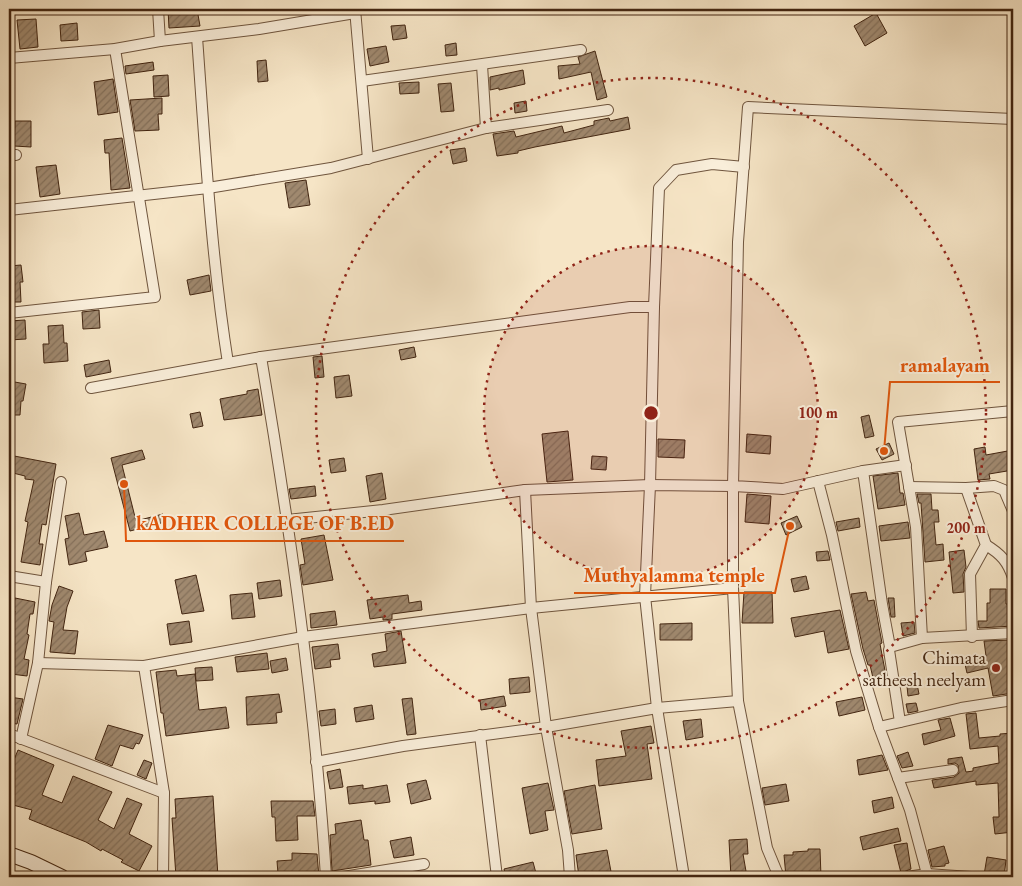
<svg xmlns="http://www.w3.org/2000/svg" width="1022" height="886" viewBox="0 0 1022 886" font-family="'EB Garamond',serif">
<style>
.building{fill:url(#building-hatch);stroke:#422511}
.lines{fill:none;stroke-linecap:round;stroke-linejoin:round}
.street-casing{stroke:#6f553e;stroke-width:12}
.secondary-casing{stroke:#422511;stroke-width:16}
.street{stroke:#f9eeda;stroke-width:10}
.secondary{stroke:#f9eeda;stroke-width:14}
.ring{fill:none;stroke:#8f2418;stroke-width:2.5;stroke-dasharray:2.5 5}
.poi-dot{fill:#8f2418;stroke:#f9eeda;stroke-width:2}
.labels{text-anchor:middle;stroke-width:4;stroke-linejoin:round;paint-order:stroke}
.poi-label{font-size:19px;fill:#422511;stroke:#f9eeda;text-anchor:end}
.centre{fill:#8f2418;stroke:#f9eeda;stroke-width:2.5}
.ring-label{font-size:15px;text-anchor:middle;font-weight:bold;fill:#8f2418;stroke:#f9eeda;stroke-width:4;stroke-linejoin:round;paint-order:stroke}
.leader{fill:none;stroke:#e0560c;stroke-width:2}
.callout-dot{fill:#e0560c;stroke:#f9eeda;stroke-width:2}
.callout-label{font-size:20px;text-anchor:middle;font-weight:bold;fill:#e0560c;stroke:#f9eeda;stroke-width:4;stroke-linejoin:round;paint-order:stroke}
</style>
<defs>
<pattern id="building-hatch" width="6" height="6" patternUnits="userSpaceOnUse" patternTransform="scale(1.25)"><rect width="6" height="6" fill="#a0896f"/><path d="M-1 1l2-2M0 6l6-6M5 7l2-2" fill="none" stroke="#84705a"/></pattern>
</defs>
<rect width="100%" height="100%" fill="#f6e5c6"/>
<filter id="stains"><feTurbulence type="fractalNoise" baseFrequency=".004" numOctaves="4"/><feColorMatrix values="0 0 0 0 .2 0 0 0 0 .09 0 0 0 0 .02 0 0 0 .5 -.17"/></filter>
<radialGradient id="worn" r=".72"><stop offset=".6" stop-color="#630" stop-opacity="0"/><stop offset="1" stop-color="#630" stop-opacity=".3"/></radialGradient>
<g class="building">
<polygon points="168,9 197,9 200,26 169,28"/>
<polygon points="876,13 887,33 865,46 854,26"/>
<polygon points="36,19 38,47 20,49 17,20"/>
<polygon points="77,23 78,40 61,41 60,25"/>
<polygon points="405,25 407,38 393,40 391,26"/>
<polygon points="456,43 457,55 446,56 445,45"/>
<polygon points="386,46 389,62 370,66 367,49"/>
<polygon points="595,51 607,97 597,100 591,72 559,79 558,66 580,64 578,57"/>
<polygon points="266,60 268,81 258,82 257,61"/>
<polygon points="153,62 154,70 126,74 125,66"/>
<polygon points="523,70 525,84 499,90 499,88 490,90 490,77"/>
<polygon points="168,75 169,96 154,97 153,76"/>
<polygon points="113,79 118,112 98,115 94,82"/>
<polygon points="419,82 419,93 400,94 399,83"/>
<polygon points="451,83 454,111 441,112 438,84"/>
<polygon points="162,98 162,114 158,114 159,130 135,131 130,100"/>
<polygon points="526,101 527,111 515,113 514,103"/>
<polygon points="628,117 630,129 535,147 518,151 518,153 497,156 493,134 514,131 516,137 562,126 564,133 594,125 594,121 609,118 610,121"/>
<polygon points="15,121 31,121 31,147 14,146"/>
<polygon points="122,138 130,188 111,190 109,153 105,153 104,140"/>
<polygon points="465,148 467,161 453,164 450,150"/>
<polygon points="56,165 60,194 40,197 36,167"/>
<polygon points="306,180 310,205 289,208 285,183"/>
<polygon points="21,265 23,282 20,282 21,302 9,302 9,266"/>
<polygon points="209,275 211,291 190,295 187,280"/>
<polygon points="99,310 100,328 83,329 82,312"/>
<polygon points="25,320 26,339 9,340 9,321"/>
<polygon points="63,325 64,343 67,343 68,361 44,363 43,344 49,344 48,326"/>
<polygon points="414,347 416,357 401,360 399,350"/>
<polygon points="322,356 324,377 315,378 313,357"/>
<polygon points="109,360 111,372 86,377 84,365"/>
<polygon points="349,375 352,396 336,398 334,377"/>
<polygon points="9,381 26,384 23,401 21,401 20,415 9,415"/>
<polygon points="258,389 262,415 224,420 220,399 247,394 247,391"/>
<polygon points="200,412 203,426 193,428 190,414"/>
<polygon points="869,415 874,436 865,438 861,417"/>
<polygon points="568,431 573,480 547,482 542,434"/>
<polygon points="747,434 771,436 770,454 746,452"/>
<polygon points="658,439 685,440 684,458 658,457"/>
<polygon points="889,443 894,454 882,460 876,449"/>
<polygon points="985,447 986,455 1013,450 1013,470 989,474 990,479 978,480 974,449"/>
<polygon points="142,450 145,459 122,465 136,521 163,514 165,522 130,531 111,458"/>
<polygon points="9,455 56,464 46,525 42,524 39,544 43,544 40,565 21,562 28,522 25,521 34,480 25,479 25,476 9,472"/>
<polygon points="592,456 607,457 606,470 591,469"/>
<polygon points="344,458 346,471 331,473 329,460"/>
<polygon points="382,473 386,499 370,502 366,476"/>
<polygon points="898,473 900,493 903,493 905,505 878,509 873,476"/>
<polygon points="315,486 316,496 291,499 289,489"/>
<polygon points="747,494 771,496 769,524 745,522"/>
<polygon points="917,494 931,494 932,510 938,510 939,522 934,522 936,545 943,544 944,560 925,562 921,503 919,503"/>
<polygon points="79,513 84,535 104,531 108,547 85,552 87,561 69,565 65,539 69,538 65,516"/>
<polygon points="797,516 802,527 786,535 781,523"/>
<polygon points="859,518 860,527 838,531 836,522"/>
<polygon points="908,522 910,538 881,541 879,526"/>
<polygon points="324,535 333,580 303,585 300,565 305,564 301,539"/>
<polygon points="964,550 966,567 963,574 964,592 953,593 949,552"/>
<polygon points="828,551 830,560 817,561 816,552"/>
<polygon points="196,575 204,611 182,614 175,580"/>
<polygon points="806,576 809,589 794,592 791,579"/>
<polygon points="280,580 282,596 259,599 257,583"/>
<polygon points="59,586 73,591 67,607 63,630 78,631 75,654 50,652 54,622 49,621 52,605"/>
<polygon points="990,589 1006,589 1006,604 1013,604 1013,626 979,628 978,621 987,621 987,603 990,603"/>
<polygon points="744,592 772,592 773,623 742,623"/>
<polygon points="866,592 868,601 874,600 882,643 880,644 886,676 873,678 870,665 868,665 863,649 851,594"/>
<polygon points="252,593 255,617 232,619 230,595"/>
<polygon points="408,595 409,603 421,601 422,610 392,614 392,619 383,620 383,617 370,619 367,600"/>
<polygon points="15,598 35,602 33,614 30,614 27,634 29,635 24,659 29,660 27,676 11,674 14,651 9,651 9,631 12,632 15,611 12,611"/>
<polygon points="888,598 894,598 895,617 891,617"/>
<polygon points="840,610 849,649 828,653 824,631 795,637 791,618"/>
<polygon points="335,611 337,625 311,628 310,614"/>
<polygon points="189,621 192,642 170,645 167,624"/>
<polygon points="914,622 915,633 903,636 901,623"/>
<polygon points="692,623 692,640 660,640 660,624"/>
<polygon points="401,631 406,663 374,667 372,654 387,651 385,634"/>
<polygon points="1013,640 1013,693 993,696 988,668 967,673 964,660 986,656 984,641"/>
<polygon points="338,644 340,659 330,660 331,667 315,669 312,647"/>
<polygon points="267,653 269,669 237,672 235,657"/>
<polygon points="286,658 288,670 272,673 270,661"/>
<polygon points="212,667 213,680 196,681 195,668"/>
<polygon points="176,670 177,676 195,674 199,710 226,707 229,728 166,736 163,713 161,713 156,672"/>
<polygon points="529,677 530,692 510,694 509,679"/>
<polygon points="917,684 919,694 908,696 907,686"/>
<polygon points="279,694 282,712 276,713 277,723 247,725 246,697"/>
<polygon points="504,696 506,706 481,710 480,700"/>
<polygon points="9,697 23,699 17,724 9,723"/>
<polygon points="862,697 865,710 839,716 836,702"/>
<polygon points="412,698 416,734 407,735 402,699"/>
<polygon points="916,703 918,711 908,713 906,704"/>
<polygon points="372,705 374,719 356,722 354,708"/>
<polygon points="335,709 336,724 321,726 319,711"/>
<polygon points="976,713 979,738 1000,736 1000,734 1013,733 1013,789 1011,789 1013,832 995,834 993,817 999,817 998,783 976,785 976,781 934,788 932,780 954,777 959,773 958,765 955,763 948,764 948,759 962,757 966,772 973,771 973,768 999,763 998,746 970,749 966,714"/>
<polygon points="950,718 955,736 924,745 922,734 941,730 938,720"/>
<polygon points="701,719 703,737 686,740 683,721"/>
<polygon points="108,725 143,735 139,744 136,743 133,749 120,745 112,766 95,759"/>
<polygon points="651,726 654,743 647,744 652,779 599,786 596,760 626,756 621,731"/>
<polygon points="18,750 54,765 42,795 62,803 73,776 112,792 98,820 114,829 127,798 142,804 129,834 152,846 139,871 121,862 123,860 102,849 101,851 86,842 29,819 32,810 9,804 9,772"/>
<polygon points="908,752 913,766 902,768 897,756"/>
<polygon points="882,755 888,770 859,775 857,760"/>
<polygon points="144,760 152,763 146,779 137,775"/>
<polygon points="340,769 343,787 330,789 327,772"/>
<polygon points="426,780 431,799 411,804 407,784"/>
<polygon points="548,783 554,810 545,811 548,830 530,834 522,788"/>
<polygon points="786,784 789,801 765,805 762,788"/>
<polygon points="363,785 363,789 387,785 390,802 375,804 375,801 349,804 347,787"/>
<polygon points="595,785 602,829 572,834 564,791"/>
<polygon points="213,796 218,877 176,877 172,818 176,818 175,799"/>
<polygon points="892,797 894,808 874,813 872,801"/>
<polygon points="271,801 313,801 315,816 297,816 298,840 276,841 275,817 272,817"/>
<polygon points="361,820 364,840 368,840 371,865 332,871 330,835 336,834 335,824"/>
<polygon points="898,828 901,841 863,850 860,837"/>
<polygon points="411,837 414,855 394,858 390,841"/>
<polygon points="747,839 748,854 743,854 747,877 731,877 729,840"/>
<polygon points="907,843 911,869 901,873 894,845"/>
<polygon points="944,846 949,863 945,864 945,866 932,867 928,850"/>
<polygon points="808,849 820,849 821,877 786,877 784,855 793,855 793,852 808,851"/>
<polygon points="607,850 612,877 579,877 576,855"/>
<polygon points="292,853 317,854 319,877 280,877 280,874 278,874 277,861 292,860"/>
<polygon points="987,857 1006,860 1004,877 984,875"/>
<polygon points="533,862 537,877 526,877 526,875 506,877 504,869"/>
</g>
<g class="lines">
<g class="street-casing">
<g id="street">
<polyline points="158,9 160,41"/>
<polyline points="355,9 368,159"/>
<path d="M197,37C205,146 211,255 228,363"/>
<polyline points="9,58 115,49 160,41 259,29 355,13"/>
<polyline points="482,65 486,128"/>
<polyline points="362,81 581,50"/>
<polyline points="9,155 16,155"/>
<polyline points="9,210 208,188 331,168 486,128 608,110"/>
<polyline points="9,313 155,297 115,49"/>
<polyline points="261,357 630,307 654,307"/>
<path d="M91,388L261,357C290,529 315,703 326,877"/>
<polyline points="1013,411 898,422 916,527 922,638 1013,633"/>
<polyline points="906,465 863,471 783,489 733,486 738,242 748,107 1013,119"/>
<polyline points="863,471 882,604 890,647"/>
<polyline points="818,481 832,535 856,651 879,727"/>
<polyline points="909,487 966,488 994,486 1004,490 1013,511"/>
<polyline points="966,488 986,545 970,574 972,637"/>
<polyline points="525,490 531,608 546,727 568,850 570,877"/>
<polyline points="287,520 383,510 525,490 650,485 654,307 659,188 676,170 712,164 744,167"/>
<path d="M986,545C1001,554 1008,562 1013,578"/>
<polyline points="9,576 46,582"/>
<polyline points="38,663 144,666 303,637 531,608 733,588"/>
<polyline points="144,666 164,793 163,877"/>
<polyline points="900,722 889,650 890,647 922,638"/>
<polyline points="9,734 164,793"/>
<polyline points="480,735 497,877"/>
<polyline points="21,739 38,663 46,582 61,482"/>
<polyline points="316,762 403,746 546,727 657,708 738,701"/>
<polyline points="898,778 953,770"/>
<polyline points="927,874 971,877"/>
<polyline points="343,877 424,864"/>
<polyline points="684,877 657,708 645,596 650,485 733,486 733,588 738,701 767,848 779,877"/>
<polyline points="907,877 927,874 910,810 879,727 961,708 1013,700"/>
</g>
</g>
<g class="secondary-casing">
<polyline id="secondary" points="9,854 31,862 62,877"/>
</g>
<use href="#street" class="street"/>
<use href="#secondary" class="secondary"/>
</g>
<circle cx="651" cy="413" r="167" fill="#8f2418" fill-opacity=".12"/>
<g class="ring">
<circle cx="651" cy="413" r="167"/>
<circle cx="651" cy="413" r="335"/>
</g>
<circle class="poi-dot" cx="996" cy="668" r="5"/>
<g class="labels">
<g class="poi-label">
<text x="986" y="664">Chimata<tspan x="986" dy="22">satheesh neelyam</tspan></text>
</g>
</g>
<circle cx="651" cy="413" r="8" class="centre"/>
<g class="ring-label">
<text x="818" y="418">100 m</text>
<text x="966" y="533">200 m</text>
</g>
<path class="leader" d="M884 451L890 382H1000M124 484L126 541H404M790 526L775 593H574"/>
<g class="callout-dot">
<circle cx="884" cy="451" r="5"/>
<circle cx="124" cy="484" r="5"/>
<circle cx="790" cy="526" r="5"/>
</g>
<g class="callout-label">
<text x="945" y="372">ramalayam</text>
<text x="265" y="530">kADHER COLLEGE OF B.ED</text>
<text x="674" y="582">Muthyalamma temple</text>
</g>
<rect width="1022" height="886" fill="none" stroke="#f6e5c6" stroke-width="30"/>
<rect x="10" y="10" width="1002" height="866" fill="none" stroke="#422511" stroke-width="2.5"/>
<rect x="15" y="15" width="992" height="856" fill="none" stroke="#422511"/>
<rect width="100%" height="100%" filter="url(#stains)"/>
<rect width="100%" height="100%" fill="url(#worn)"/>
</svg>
